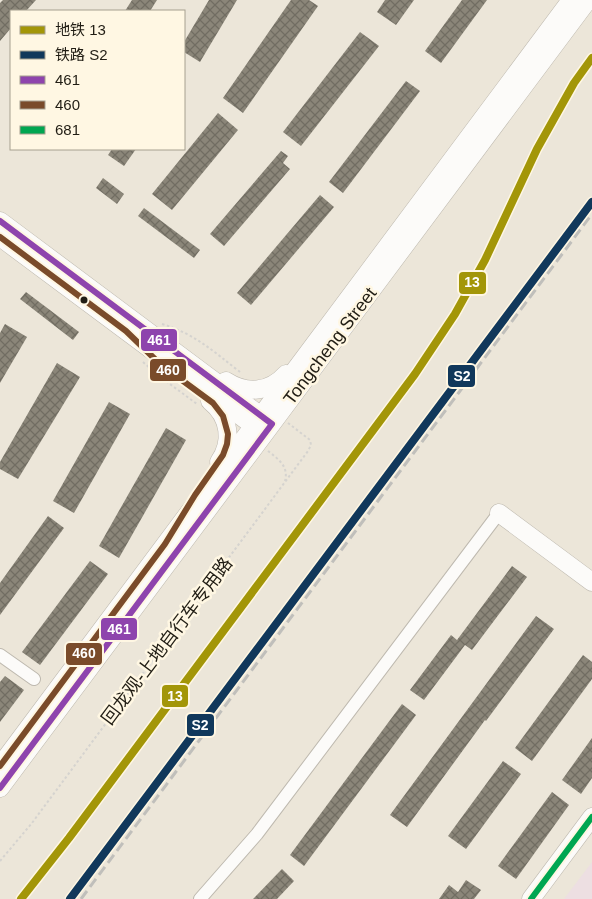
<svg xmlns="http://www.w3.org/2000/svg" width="592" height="899" viewBox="0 0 592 899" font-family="Arial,'Noto Sans SC',sans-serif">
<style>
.education{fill:#eddfe2}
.building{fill:url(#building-cross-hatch)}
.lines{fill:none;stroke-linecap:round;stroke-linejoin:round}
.street-casing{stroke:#beb9af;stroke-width:14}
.secondary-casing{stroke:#beb9af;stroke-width:19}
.path{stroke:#d5d3cf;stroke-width:2;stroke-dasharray:2.5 2.5;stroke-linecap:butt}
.street{stroke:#fcfbf9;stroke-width:12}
.secondary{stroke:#fcfbf9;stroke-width:18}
.rail{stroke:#c0bfbb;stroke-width:3;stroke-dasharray:10 5;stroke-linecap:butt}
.bus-1-casing{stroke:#fff7e3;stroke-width:10}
.bus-2-casing{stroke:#fff7e3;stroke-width:10}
.bus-3-casing{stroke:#fff7e3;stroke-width:10}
.bus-1{stroke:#8e44ad;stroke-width:6}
.bus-2{stroke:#7a4b2a;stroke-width:6}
.bus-3{stroke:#00a651;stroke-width:6}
.rail-1-casing{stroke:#fff7e3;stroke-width:11}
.rail-1{stroke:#11385b;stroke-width:8}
.metro-1-casing{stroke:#fff7e3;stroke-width:11}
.metro-1{stroke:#a39608;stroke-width:8}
.bus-dot{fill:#211d14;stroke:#fff7e3;stroke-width:2}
.labels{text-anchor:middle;stroke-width:5;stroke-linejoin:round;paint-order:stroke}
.street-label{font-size:18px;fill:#211d14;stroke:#fff7e3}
.line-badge{stroke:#fff7e3;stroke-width:2}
.badge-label{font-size:14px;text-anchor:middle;font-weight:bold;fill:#fff}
</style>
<defs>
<pattern id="building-cross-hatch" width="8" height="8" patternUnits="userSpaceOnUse" patternTransform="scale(1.25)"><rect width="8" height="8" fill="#8b8679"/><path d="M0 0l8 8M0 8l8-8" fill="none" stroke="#716d62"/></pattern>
</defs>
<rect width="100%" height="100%" fill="#ece6d9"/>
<polygon class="education" points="592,862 592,899 564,899"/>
<g class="building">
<polygon points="3,0 36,0 26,11 11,11 11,28 0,41 0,3"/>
<polygon points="132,0 157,0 150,11 125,11"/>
<polygon points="209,0 237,0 200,62 184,52 184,42"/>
<polygon points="291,0 309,0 318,6 243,113 223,98"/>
<polygon points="385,0 414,0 396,25 377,12"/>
<polygon points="462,0 487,0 441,63 425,51"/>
<polygon points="360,32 379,46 301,146 283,132"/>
<polygon points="406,81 420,91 343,193 329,182"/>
<polygon points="218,113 238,130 172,210 152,194"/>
<polygon points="112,149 136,149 124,166 108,155"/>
<polygon points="281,151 288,156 283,163 290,169 224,246 210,234"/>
<polygon points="103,178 124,194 117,204 96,188"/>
<polygon points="320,195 334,207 251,305 237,293"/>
<polygon points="144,208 200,250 194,258 138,216"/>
<polygon points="26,292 79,332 73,340 20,299"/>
<polygon points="5,324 27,337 0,383 0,333"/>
<polygon points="57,363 80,377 18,479 0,469 0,462"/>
<polygon points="109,402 130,414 74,513 53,501"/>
<polygon points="166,428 186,440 119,558 99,546"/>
<polygon points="48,516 64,528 0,615 0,583"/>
<polygon points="90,561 108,574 40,665 22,652"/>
<polygon points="512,566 527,577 472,650 465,645 424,700 410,690 451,635 457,640"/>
<polygon points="536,616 554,629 486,721 485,720 407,827 390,815"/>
<polygon points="583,655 592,662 592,679 532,761 515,748"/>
<polygon points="5,676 24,690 0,722 0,682"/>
<polygon points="402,704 416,715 304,866 290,855"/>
<polygon points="592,738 592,778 581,794 562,780"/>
<polygon points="503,761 521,774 466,849 448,836"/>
<polygon points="552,792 569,805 516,879 498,866"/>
<polygon points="282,869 294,881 277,899 253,899"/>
<polygon points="466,880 481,890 474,899 439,899 449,885 458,892"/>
</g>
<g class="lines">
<g class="street-casing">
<g id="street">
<polyline points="0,655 34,679"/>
<polyline points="200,899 257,834 499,513"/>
</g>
</g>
<g class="secondary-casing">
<g id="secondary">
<polyline points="0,221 269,422"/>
<polyline points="0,237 262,432"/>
<path d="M226,381C246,394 269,393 286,374"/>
<path d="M210,401C230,417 233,442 219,462"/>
<polyline points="499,513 592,582"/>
<polyline points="0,766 571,0"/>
<polyline points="0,788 588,0"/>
<polyline points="531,899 592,817"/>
</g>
</g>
<g class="path">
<path d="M162,324C195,334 213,351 240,372"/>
<polyline points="143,362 159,376 197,404"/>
<path d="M268,451C278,459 289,466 285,481"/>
<polyline points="0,861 32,823 308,451 311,445 310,440 288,423"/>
</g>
<use href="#street" class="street"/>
<use href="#secondary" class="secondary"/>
<polyline class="rail" points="81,899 592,214"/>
<g class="bus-1-casing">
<polyline id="bus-1" points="0,221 272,424 0,788"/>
</g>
<g class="bus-2-casing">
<polyline id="bus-2" points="0,237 126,331 160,364 213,403 223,416 228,434 227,444 223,455 195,495 165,544 0,766"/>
</g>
<g class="bus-3-casing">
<polyline id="bus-3" points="531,899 592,817"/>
</g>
<use href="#bus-1" class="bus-1"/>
<use href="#bus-2" class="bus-2"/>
<use href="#bus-3" class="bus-3"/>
<g class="rail-1-casing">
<polyline id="rail-1" points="70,899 592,202"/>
</g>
<use href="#rail-1" class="rail-1"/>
<g class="metro-1-casing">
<polyline id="metro-1" points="21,899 69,838 415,374 455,314 485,260 537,149 574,83 592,58"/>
</g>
<use href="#metro-1" class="metro-1"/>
</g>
<circle class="bus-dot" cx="84" cy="300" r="4.5"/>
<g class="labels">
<g class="street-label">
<text transform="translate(330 346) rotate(-53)" y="6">Tongcheng Street</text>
<text transform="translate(167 641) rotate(-53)" y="6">回龙观-上地自行车专用路</text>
</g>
</g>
<g class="line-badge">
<rect x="458" y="271" width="29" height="24" rx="5" fill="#a39608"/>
<rect x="140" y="328" width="38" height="24" rx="5" fill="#8e44ad"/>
<rect x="149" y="358" width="38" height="24" rx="5" fill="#7a4b2a"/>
<rect x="447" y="364" width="29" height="24" rx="5" fill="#11385b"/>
<rect x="100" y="617" width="38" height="24" rx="5" fill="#8e44ad"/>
<rect x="65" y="642" width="38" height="24" rx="5" fill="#7a4b2a"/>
<rect x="161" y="684" width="28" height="24" rx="5" fill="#a39608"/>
<rect x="186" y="713" width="29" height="24" rx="5" fill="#11385b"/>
</g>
<g class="badge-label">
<text x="472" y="287">13</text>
<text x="159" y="345">461</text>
<text x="168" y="375">460</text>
<text x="462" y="381">S2</text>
<text x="119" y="634">461</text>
<text x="84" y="658">460</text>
<text x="175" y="701">13</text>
<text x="200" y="730">S2</text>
</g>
<rect x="10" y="10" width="175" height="140" fill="#fff7e3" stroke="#a6a090"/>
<rect x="20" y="26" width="25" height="8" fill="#a39608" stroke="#a6a090"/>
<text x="55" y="35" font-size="15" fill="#211d14">地铁 13</text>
<rect x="20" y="51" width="25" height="8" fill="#11385b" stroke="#a6a090"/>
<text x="55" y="60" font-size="15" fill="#211d14">铁路 S2</text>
<rect x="20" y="76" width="25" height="8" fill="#8e44ad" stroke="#a6a090"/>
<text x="55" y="85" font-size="15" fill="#211d14">461</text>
<rect x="20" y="101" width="25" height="8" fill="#7a4b2a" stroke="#a6a090"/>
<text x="55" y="110" font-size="15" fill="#211d14">460</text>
<rect x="20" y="126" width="25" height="8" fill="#00a651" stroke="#a6a090"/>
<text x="55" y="135" font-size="15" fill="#211d14">681</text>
</svg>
